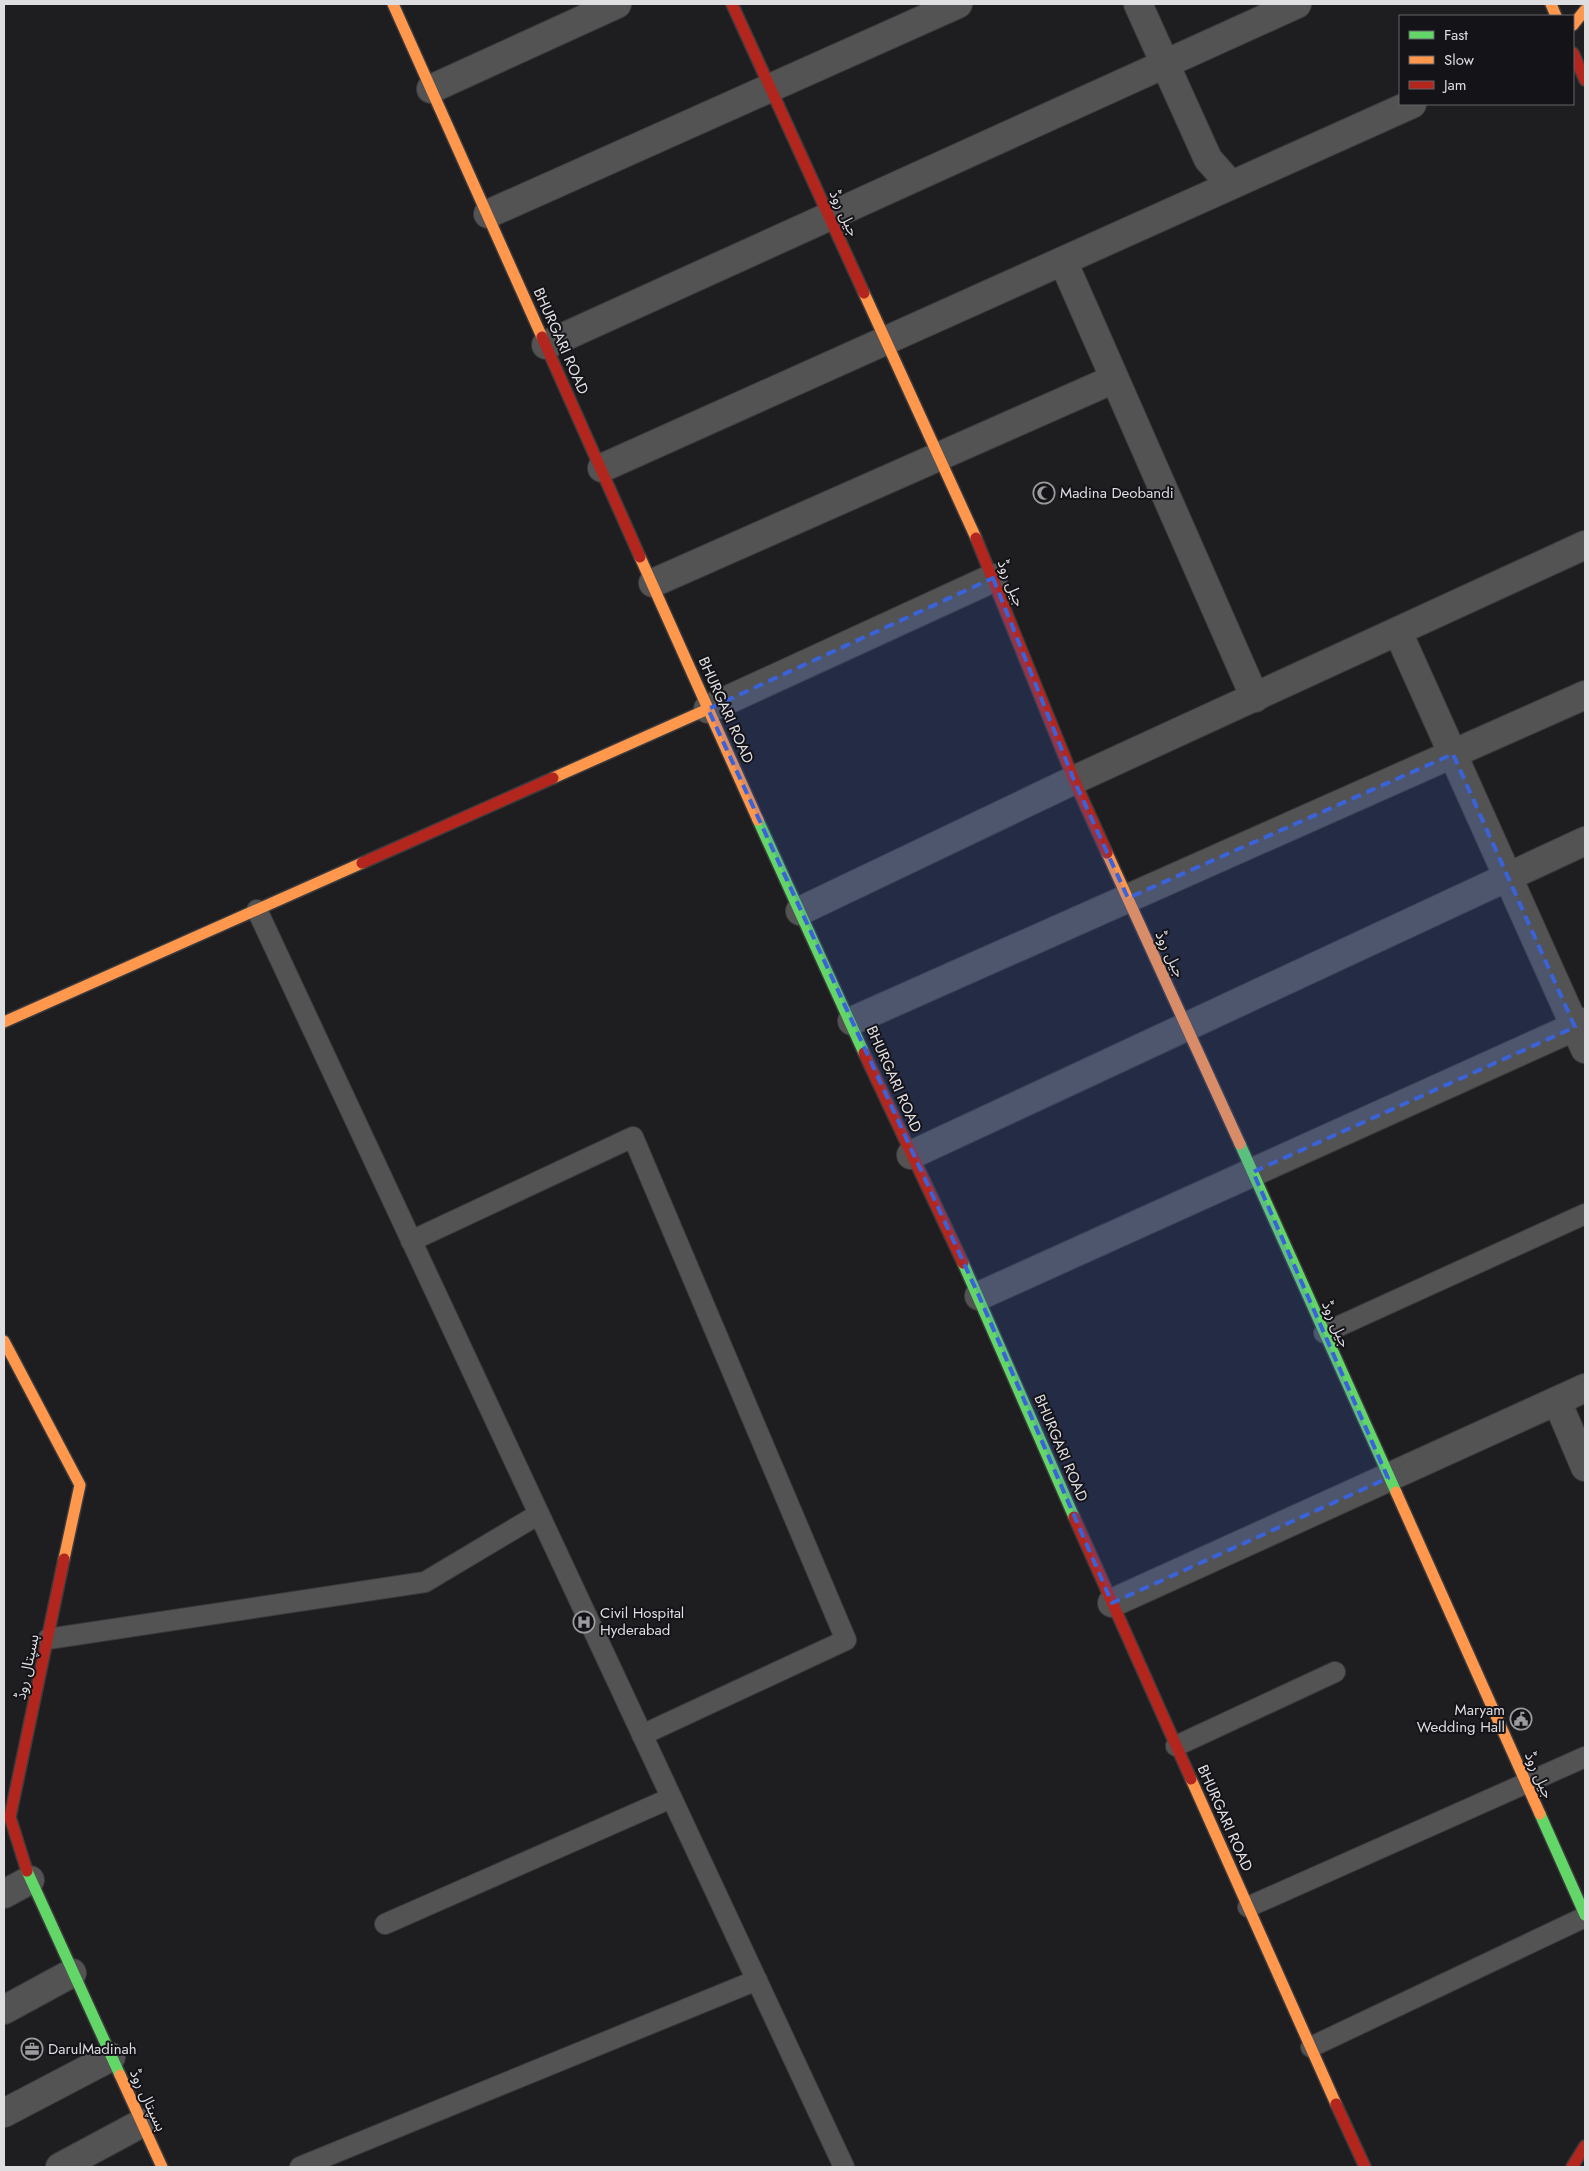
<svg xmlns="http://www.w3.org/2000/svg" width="1589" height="2171" viewBox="0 0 1589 2171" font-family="Jost,'Noto Sans Arabic',sans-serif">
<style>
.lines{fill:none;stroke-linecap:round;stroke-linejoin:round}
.lane-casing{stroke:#3b3a3d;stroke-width:22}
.street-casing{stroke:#3b3a3d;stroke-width:30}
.fast-casing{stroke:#3b3a3d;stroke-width:14}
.slow-casing{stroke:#3b3a3d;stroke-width:14}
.jam-casing{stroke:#3b3a3d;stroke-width:14}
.lane{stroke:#535354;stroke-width:20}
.street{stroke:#535354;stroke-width:28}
.fast{stroke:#63d668;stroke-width:11}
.slow{stroke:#ff974d;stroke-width:11}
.jam{stroke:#b3261e;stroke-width:11}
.marked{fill:#3a63d9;fill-opacity:0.2;stroke:#3a63d9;stroke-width:4;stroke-dasharray:10 6;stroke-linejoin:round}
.labels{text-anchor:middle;stroke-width:4;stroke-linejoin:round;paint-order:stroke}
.street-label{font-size:15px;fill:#dedde0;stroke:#141318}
.poi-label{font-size:15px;fill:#dedde0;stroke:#141318;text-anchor:start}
</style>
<rect width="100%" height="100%" fill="#1e1d20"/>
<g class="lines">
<g class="lane-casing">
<g id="lane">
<polyline points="257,910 844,2167"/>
<polyline points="411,1241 633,1137 846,1640 642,1735"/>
<polyline points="1324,1333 1585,1214"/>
<polyline points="48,1639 425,1582 539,1514"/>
<polyline points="1176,1746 1335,1672"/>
<polyline points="1248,1907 1585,1757"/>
<polyline points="385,1924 671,1798"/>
<polyline points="1311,2047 1585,1917"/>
<polyline points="300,2167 757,1980"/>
</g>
</g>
<g class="street-casing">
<g id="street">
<polyline points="1138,4 1208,159 1231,185"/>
<polyline points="431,89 617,4"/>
<polyline points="488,214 958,4"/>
<polyline points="1063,261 1255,698"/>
<polyline points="546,345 1297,4"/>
<polyline points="602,468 1412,104"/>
<polyline points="653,583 1114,379"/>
<polyline points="1398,632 1585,1049"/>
<polyline points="708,709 993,578"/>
<polyline points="800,911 1074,780 1585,545"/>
<polyline points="852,1021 1585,695"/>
<polyline points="911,1155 1585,841"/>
<polyline points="979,1296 1585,1022"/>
<polyline points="1557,1401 1585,1467"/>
<polyline points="1112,1603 1585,1388"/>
<polyline points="4,1894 30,1880"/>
<polyline points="4,2010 72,1973"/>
<polyline points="4,2113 111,2057"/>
<polyline points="60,2167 142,2123"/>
</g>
</g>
<g class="fast-casing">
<g id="fast">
<polyline points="758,820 864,1053"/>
<polyline points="1240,1144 1396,1492"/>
<polyline points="963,1263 1074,1517"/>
<polyline points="1540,1814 1585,1915"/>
<polyline points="27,1871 120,2075"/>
</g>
</g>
<g class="slow-casing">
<g id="slow">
<polyline points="393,4 542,337"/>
<polyline points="1551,4 1556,16"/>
<polyline points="1573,25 1585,10"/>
<polyline points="864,293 976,538"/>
<polyline points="640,557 758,820"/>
<polyline points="553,778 708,709"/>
<polyline points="1107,853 1240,1144"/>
<polyline points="4,1022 362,863"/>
<polyline points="4,1341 80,1485 64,1559"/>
<polyline points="1396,1492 1540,1814"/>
<polyline points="1191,1779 1336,2104"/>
<polyline points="120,2075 162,2167"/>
</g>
</g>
<g class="jam-casing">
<g id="jam">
<polyline points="732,4 864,293"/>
<polyline points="1573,53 1585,80"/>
<polyline points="542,337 640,557"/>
<polyline points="976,538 1074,780 1107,853"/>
<polyline points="362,863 553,778"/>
<polyline points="864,1053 963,1263"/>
<polyline points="1074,1517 1191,1779"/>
<polyline points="27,1871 10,1817 64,1559"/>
<polyline points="1336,2104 1365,2167"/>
<polyline points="1572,2167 1585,2146"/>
</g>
</g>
<use href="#lane" class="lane"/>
<use href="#street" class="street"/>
<use href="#fast" class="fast"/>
<use href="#slow" class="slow"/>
<use href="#jam" class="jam"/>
</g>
<path class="marked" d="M993,578L1074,780L1128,898L1453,754L1575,1027L1253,1172L1388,1478L1112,1603L979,1296L708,709Z"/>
<defs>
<g id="mosque-ring" transform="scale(1.125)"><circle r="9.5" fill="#141318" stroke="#9b9a9d" stroke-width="1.5"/><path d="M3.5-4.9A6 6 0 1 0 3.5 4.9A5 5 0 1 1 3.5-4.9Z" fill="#9b9a9d"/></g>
<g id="hospital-ring" transform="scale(1.125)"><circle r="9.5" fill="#141318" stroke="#9b9a9d" stroke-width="1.5"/><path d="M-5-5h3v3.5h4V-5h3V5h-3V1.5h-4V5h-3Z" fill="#9b9a9d"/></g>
<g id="civic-ring" transform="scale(1.125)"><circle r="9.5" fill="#141318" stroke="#9b9a9d" stroke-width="1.5"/><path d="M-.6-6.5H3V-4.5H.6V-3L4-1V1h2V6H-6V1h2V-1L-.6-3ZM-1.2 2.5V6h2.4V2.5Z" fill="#9b9a9d"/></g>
<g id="office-ring" transform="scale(1.125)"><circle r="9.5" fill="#141318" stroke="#9b9a9d" stroke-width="1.5"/><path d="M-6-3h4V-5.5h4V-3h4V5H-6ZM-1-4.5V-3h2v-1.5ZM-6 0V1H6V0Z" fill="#9b9a9d"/></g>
</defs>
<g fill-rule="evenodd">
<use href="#mosque-ring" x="1044" y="493"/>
<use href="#hospital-ring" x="584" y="1622"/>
<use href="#civic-ring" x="1521" y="1719"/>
<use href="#office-ring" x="32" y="2049"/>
</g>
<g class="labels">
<g class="street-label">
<text transform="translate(844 213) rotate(65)" y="5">جیل روڈ</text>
<text transform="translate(561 341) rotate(66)" y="5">BHURGARI ROAD</text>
<text transform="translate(1011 583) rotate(68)" y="5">جیل روڈ</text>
<text transform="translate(726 710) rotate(66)" y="5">BHURGARI ROAD</text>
<text transform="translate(1170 954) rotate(65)" y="5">جیل روڈ</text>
<text transform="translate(894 1079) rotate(66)" y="5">BHURGARI ROAD</text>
<text transform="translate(1336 1324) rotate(66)" y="5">جیل روڈ</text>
<text transform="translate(1061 1448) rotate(67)" y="5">BHURGARI ROAD</text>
<text transform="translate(27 1667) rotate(-78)" y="5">ہسپتال روڈ</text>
<text transform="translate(1539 1775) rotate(66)" y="5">جیل روڈ</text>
<text transform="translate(1225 1818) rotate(66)" y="5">BHURGARI ROAD</text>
<text transform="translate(148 2100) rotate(65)" y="5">ہسپتال روڈ</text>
</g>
<g class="poi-label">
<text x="1060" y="498">Madina Deobandi</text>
<text x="600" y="1618">Civil Hospital<tspan x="600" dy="17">Hyderabad</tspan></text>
<text x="1505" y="1715" text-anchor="end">Maryam<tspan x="1505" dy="17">Wedding Hall</tspan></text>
<text x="48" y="2054">DarulMadinah</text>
</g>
</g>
<rect width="1589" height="2171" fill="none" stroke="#dedde0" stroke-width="10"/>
<rect x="1399" y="15" width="175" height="90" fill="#141318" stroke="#656468"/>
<rect x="1409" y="31" width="25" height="8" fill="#63d668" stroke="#656468"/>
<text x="1444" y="40" font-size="15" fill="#dedde0">Fast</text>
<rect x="1409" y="56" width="25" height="8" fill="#ff974d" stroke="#656468"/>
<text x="1444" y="65" font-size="15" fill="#dedde0">Slow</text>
<rect x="1409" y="81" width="25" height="8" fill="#b3261e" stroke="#656468"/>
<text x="1444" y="90" font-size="15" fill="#dedde0">Jam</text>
</svg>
